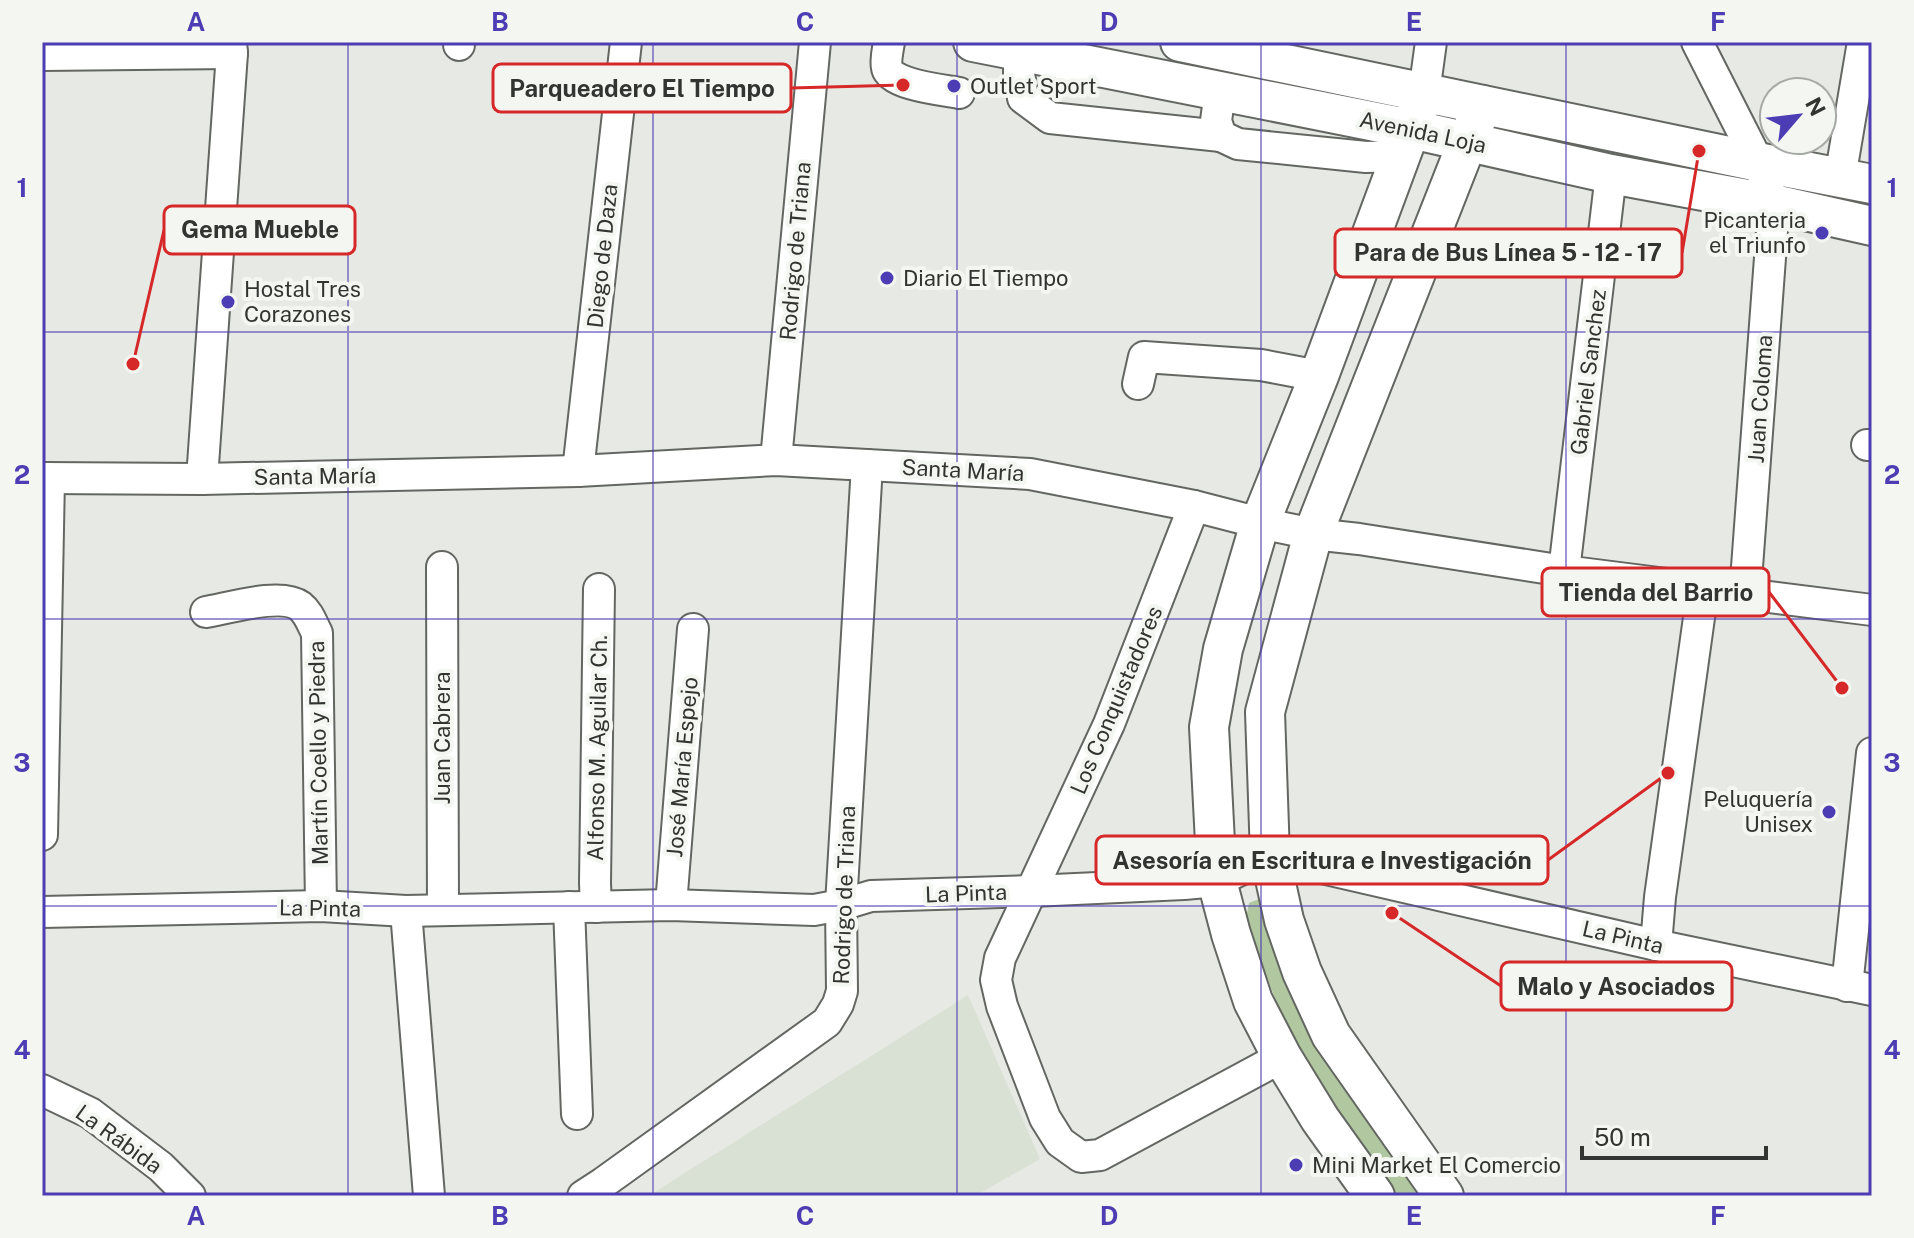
<svg xmlns="http://www.w3.org/2000/svg" width="1914" height="1238" viewBox="0 0 1914 1238" font-family="'Public Sans',sans-serif">
<style>
.built{fill:#d9e1d4}
.green{fill:#b0c7a0}
.lines{fill:none;stroke-linecap:round;stroke-linejoin:round}
.minor-casing{stroke:#636661;stroke-width:34}
.major-casing{stroke:#636661;stroke-width:42}
.minor{stroke:#fff;stroke-width:30}
.major{stroke:#fff;stroke-width:38}
.grid{fill:none;stroke:#4c3db4;stroke-width:2;stroke-opacity:0.55}
.poi-dot{fill:#4c3db4;stroke:#f4f7f1;stroke-width:3}
.labels{text-anchor:middle;stroke-width:8;stroke-linejoin:round;paint-order:stroke}
.poi-label{font-size:22px;fill:#323432;stroke:#f4f7f1;text-anchor:start}
.street-label{font-size:22px;fill:#323432;stroke:#f4f7f1}
.leader{fill:none;stroke:#d62828;stroke-width:3}
.callout-dot{fill:#d62828;stroke:#f4f7f1;stroke-width:3}
.callout{fill:#f4f7f1;stroke:#d62828;stroke-width:3}
.callout-label{font-size:24px;text-anchor:middle;font-weight:bold;fill:#323432}
.neatline{fill:none;stroke:#4c3db4;stroke-width:3}
.grid-label{font-size:26px;text-anchor:middle;font-weight:bold;fill:#4c3db4}
</style>
<rect width="100%" height="100%" fill="#e7eae4"/>
<polygon class="built" points="968,995 1040,1159 975,1196 648,1196"/>
<path class="green" d="M1259,899L1266,910L1423,1196H1397C1355,1137 1309,1077 1280,1010C1267,980 1257,948 1246,918L1249,903Z"/>
<g class="lines">
<g class="minor-casing">
<g id="minor">
<path d="M889,42C888,49 885,61 887,68C891,85 944,90 959,93"/>
<polyline points="1697,42 1758,162 1774,204 1747,567 1742,593"/>
<polyline points="459,45 459,42"/>
<polyline points="1019,51 1019,74 1023,98 1050,118 1221,136"/>
<polyline points="42,55 232,53"/>
<polyline points="1220,91 1216,121 1221,136 1238,144 1366,157 1401,156"/>
<polyline points="1424,93 1431,42"/>
<polyline points="1840,178 1863,42"/>
<polyline points="1138,384 1144,357 1261,365 1319,376"/>
<polyline points="1867,445 1872,445"/>
<polyline points="776,460 815,42"/>
<polyline points="578,471 626,42"/>
<polyline points="42,478 202,479 578,471 776,460 1030,474 1194,506 1260,523 1313,534 1359,539 1564,571 1872,610"/>
<polyline points="202,479 232,53 231,42"/>
<polyline points="1194,506 1109,724 1000,958 996,980 1002,1006 1045,1118 1060,1142 1081,1157 1100,1155 1282,1057"/>
<polyline points="442,567 443,910"/>
<polyline points="1564,571 1611,174"/>
<path d="M206,612C229,608 281,592 300,606C309,613 312,624 317,633L321,906"/>
<polyline points="42,835 49,478"/>
<polyline points="671,905 693,629"/>
<polyline points="569,907 577,1114"/>
<polyline points="596,907 595,883 599,589"/>
<polyline points="406,911 429,1196"/>
<polyline points="42,912 321,906 406,911 671,905 814,910 841,905 871,896 1032,891 1184,884 1217,881 1270,856 1656,945 1872,990"/>
<polyline points="1656,945 1660,897 1703,589"/>
<polyline points="1847,986 1872,753"/>
<polyline points="42,1090 90,1113 161,1167 190,1196"/>
<polyline points="583,1196 603,1183 827,1022 838,1004 842,991 841,905 867,465"/>
</g>
</g>
<g class="major-casing">
<g id="major">
<polyline points="973,42 1411,129 1611,174 1774,204 1872,226"/>
<polyline points="1180,42 1758,162 1872,184"/>
<polyline points="1375,1196 1320,1119 1282,1057 1253,1001 1231,934 1217,881 1209,727 1223,649 1260,523 1319,376 1424,93"/>
<polyline points="1444,1196 1331,1035 1302,972 1284,920 1270,856 1265,712 1313,534 1482,105"/>
</g>
</g>
<use href="#minor" class="minor"/>
<use href="#major" class="major"/>
</g>
<path class="grid" d="M348,42V1196M653,42V1196M957,42V1196M1261,42V1196M1566,42V1196M42,332H1872M42,619H1872M42,906H1872"/>
<g class="poi-dot">
<circle cx="954" cy="86" r="8"/>
<circle cx="1822" cy="233" r="8"/>
<circle cx="887" cy="278" r="8"/>
<circle cx="228" cy="302" r="8"/>
<circle cx="1829" cy="812" r="8"/>
<circle cx="1296" cy="1165" r="8"/>
</g>
<g class="labels">
<g class="poi-label">
<text x="970" y="94">Outlet Sport</text>
<text x="1806" y="228" text-anchor="end">Picanteria<tspan x="1806" dy="25">el Triunfo</tspan></text>
<text x="903" y="286">Diario El Tiempo</text>
<text x="244" y="297">Hostal Tres<tspan x="244" dy="25">Corazones</tspan></text>
<text x="1813" y="807" text-anchor="end">Peluquería<tspan x="1813" dy="25">Unisex</tspan></text>
<text x="1312" y="1173">Mini Market El Comercio</text>
</g>
<g class="street-label">
<text transform="translate(1423 132) rotate(12)" y="8">Avenida Loja</text>
<text transform="translate(795 251) rotate(-85)" y="8">Rodrigo de Triana</text>
<text transform="translate(602 256) rotate(-84)" y="8">Diego de Daza</text>
<text transform="translate(1588 372) rotate(-83)" y="8">Gabriel Sanchez</text>
<text transform="translate(1760 399) rotate(-86)" y="8">Juan Coloma</text>
<text transform="translate(963 470) rotate(3)" y="8">Santa María</text>
<text transform="translate(315 476) rotate(-1)" y="8">Santa María</text>
<text transform="translate(1116 700) rotate(-67)" y="8">Los Conquistadores</text>
<text transform="translate(442 738) rotate(-90)" y="8">Juan Cabrera</text>
<text transform="translate(597 748) rotate(-89)" y="8">Alfonso M. Aguilar Ch.</text>
<text transform="translate(318 753) rotate(-91)" y="8">Martín Coello y Piedra</text>
<text transform="translate(682 767) rotate(-85)" y="8">José María Espejo</text>
<text transform="translate(966 893) rotate(-2)" y="8">La Pinta</text>
<text transform="translate(844 895) rotate(-88)" y="8">Rodrigo de Triana</text>
<text transform="translate(320 908) rotate(1)" y="8">La Pinta</text>
<text transform="translate(1623 937) rotate(13)" y="8">La Pinta</text>
<text transform="translate(119 1139) rotate(36)" y="8">La Rábida</text>
</g>
</g>
<path class="leader" d="M903 85L791 88M133 364L164 230M1699 151L1682 253M1842 688L1769 592M1668 773L1548 860M1392 913L1501 986"/>
<g class="callout-dot">
<circle cx="903" cy="85" r="8"/>
<circle cx="133" cy="364" r="8"/>
<circle cx="1699" cy="151" r="8"/>
<circle cx="1842" cy="688" r="8"/>
<circle cx="1668" cy="773" r="8"/>
<circle cx="1392" cy="913" r="8"/>
</g>
<g class="callout">
<rect x="493" y="64" width="298" height="48" rx="8"/>
<rect x="164" y="206" width="191" height="48" rx="8"/>
<rect x="1335" y="229" width="347" height="48" rx="8"/>
<rect x="1542" y="568" width="227" height="48" rx="8"/>
<rect x="1096" y="836" width="452" height="48" rx="8"/>
<rect x="1501" y="962" width="231" height="48" rx="8"/>
</g>
<g class="callout-label">
<text x="642" y="97">Parqueadero El Tiempo</text>
<text x="260" y="238">Gema Mueble</text>
<text x="1508" y="261">Para de Bus Línea 5 - 12 - 17</text>
<text x="1656" y="601">Tienda del Barrio</text>
<text x="1322" y="869">Asesoría en Escritura e Investigación</text>
<text x="1616" y="995">Malo y Asociados</text>
</g>
<rect width="1914" height="1238" fill="none" stroke="#f4f7f1" stroke-width="88"/>
<g transform="translate(1798 116) rotate(62)"><circle r="38" fill="#f4f7f1" stroke="#a6a9a5" stroke-width="2"/>
<path d="M0-6L14 30L0 20L-14 30Z" fill="#4c3db4"/>
<text y="-12" font-size="22" font-weight="bold" text-anchor="middle" fill="#323432">N</text>
</g>
<path d="M1582 1146v12h184v-12" fill="none" stroke="#323432" stroke-width="4"/>
<text x="1594" y="1146" font-size="24" fill="#323432" stroke="#f4f7f1" stroke-width="6" paint-order="stroke">50 m</text>
<rect x="44" y="44" width="1826" height="1150" class="neatline"/>
<g class="grid-label">
<text x="196" y="31">A</text>
<text x="500" y="31">B</text>
<text x="805" y="31">C</text>
<text x="1109" y="31">D</text>
<text x="1414" y="31">E</text>
<text x="1718" y="31">F</text>
<text x="22" y="197">1</text>
<text x="1892" y="197">1</text>
<text x="22" y="484">2</text>
<text x="1892" y="484">2</text>
<text x="22" y="772">3</text>
<text x="1892" y="772">3</text>
<text x="22" y="1059">4</text>
<text x="1892" y="1059">4</text>
<text x="196" y="1225">A</text>
<text x="500" y="1225">B</text>
<text x="805" y="1225">C</text>
<text x="1109" y="1225">D</text>
<text x="1414" y="1225">E</text>
<text x="1718" y="1225">F</text>
</g>
</svg>
